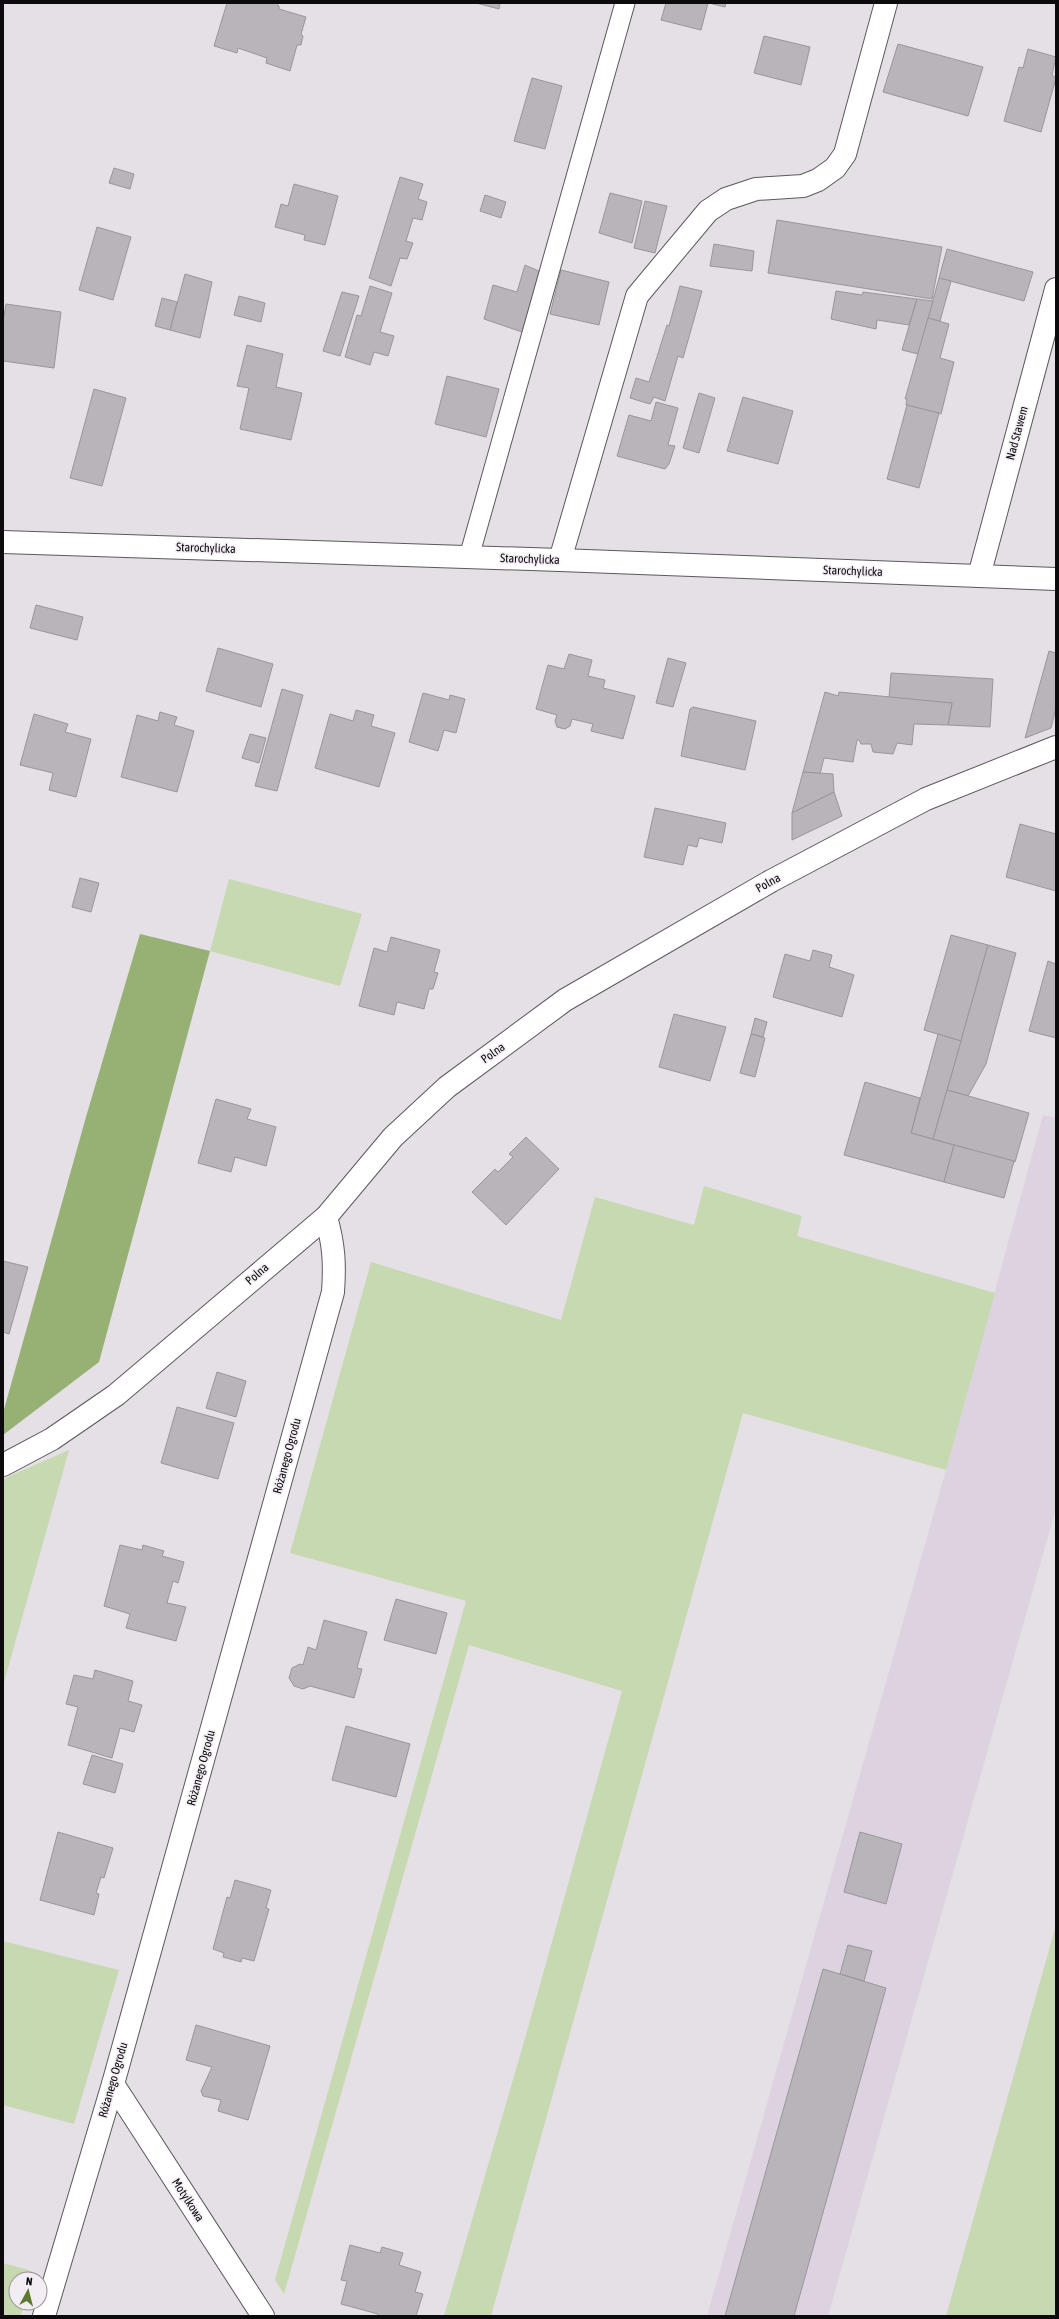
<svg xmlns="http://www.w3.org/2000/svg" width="1059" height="2319" viewBox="0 0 1059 2319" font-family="'Asap Condensed',sans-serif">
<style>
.built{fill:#ddd2df}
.green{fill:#c7d9b1}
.forest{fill:#97b074}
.building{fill:#b9b3ba;stroke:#9a959b}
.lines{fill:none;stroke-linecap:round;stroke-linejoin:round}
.service-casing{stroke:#5d585e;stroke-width:21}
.minor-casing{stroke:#5d585e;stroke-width:24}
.tertiary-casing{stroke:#5d585e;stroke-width:24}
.service{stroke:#fff;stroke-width:19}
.minor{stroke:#fff;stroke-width:22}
.tertiary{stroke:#fff;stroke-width:22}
.labels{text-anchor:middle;stroke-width:3;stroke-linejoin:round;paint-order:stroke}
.street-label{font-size:12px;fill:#0c0a0d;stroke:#f2ecf3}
</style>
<rect width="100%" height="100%" fill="#e5dfe6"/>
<polygon class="built" points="1043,1115 1056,1118 1056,1508 828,2316 707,2316 946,1470"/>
<g class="green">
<polygon points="229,879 362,914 340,986 210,951"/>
<polygon points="704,1186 802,1216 797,1236 995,1293 946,1470 743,1413 491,2316 444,2316 524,2042 622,1691 469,1645 284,2294 275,2280 466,1601 290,1553 371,1262 561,1320 595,1197 694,1225"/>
<polygon points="69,1450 3,1686 3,1479"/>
<polygon points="1056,1925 1056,2316 946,2316"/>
<polygon points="3,1941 119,1970 74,2124 3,2105"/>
<polygon points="3,2263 32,2271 30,2279 16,2279 16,2303 24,2303 21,2316 3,2316"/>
</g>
<polygon class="forest" points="140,934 210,951 99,1362 3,1435 3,1413 86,1117"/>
<g class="building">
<polygon points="227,3 276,3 279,6 279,9 306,17 301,34 303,36 301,45 297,45 290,71 266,63 267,58 238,48 237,53 214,46"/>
<polygon points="476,3 500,3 499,9"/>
<polygon points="666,3 708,3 701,30 661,20"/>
<polygon points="709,3 726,3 725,7"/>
<polygon points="764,36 810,47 801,85 754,73"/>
<polygon points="898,44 983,67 968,116 883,92"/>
<polygon points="1028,49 1056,57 1052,75 1056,78 1041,132 1004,121 1019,67 1023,68"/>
<polygon points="532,78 562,86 545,149 514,141"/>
<polygon points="114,168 134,174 130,189 109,183"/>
<polygon points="400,177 423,184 418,199 427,202 422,220 413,218 406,241 413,243 407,259 400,258 391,286 369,278"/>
<polygon points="294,184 338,196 325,245 304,240 305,235 275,227 281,204 288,206"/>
<polygon points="610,193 642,201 632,243 599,233"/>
<polygon points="485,195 506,202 501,218 480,211"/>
<polygon points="645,201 667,206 655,253 634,248"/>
<polygon points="777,220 942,247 932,299 768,273"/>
<polygon points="97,227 131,237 113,300 79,290"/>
<polygon points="714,244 754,251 752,271 710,266"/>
<polygon points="947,249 1033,272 1024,301 939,278"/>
<polygon points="525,265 541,272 522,332 484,319 493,285 517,292"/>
<polygon points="561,270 609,282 599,325 550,314"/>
<polygon points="185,274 212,282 200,338 170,330"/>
<polygon points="939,278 951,281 940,321 928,318"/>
<polygon points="370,286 392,293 380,332 394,336 388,356 374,352 370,365 345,357 357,315 361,316"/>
<polygon points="680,286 702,291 683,358 678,356 665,401 654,397 650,404 630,398 636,378 649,382 667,325 669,326"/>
<polygon points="836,291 862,295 863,292 917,299 909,325 877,320 876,329 831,319"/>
<polygon points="342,292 359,296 340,356 323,351"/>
<polygon points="239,296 265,303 261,322 234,315"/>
<polygon points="162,298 177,302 170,330 155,326"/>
<polygon points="917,299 933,301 918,354 902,350"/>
<polygon points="6,304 61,312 54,368 3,361 3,322"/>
<polygon points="928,318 949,324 940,358 954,362 941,414 906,405 907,399 905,399"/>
<polygon points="247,345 283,354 276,387 302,393 291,440 240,429 249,388 237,386"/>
<polygon points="447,376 499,389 486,437 435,424"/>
<polygon points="94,389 126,398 102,486 70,478"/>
<polygon points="699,393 715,398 699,453 683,448"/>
<polygon points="743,397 793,411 778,464 727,451"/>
<polygon points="656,402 678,408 668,445 675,446 669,464 665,469 617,456 629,415 651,421"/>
<polygon points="907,405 939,413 919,488 887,479"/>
<polygon points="36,605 83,617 77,640 30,628"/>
<polygon points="218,648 273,664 261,707 206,691"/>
<polygon points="1049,651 1056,653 1056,708 1051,728 1025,738"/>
<polygon points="569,654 592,660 588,676 605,680 603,688 635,696 623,739 591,731 593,724 572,719 570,726 565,729 557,727 555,721 557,715 536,709 548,665 564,669"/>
<polygon points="668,658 686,663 673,707 656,703"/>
<polygon points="891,673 993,679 990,727 948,725 952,703 889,698"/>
<polygon points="282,689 303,695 277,791 255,786"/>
<polygon points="825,692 838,696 839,692 952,703 948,725 914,724 912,745 897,743 893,754 873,752 871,744 861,744 859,740 857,740 853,762 824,758 820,774 803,772"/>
<polygon points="423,693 449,700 450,695 465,699 456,733 444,730 438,751 409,742"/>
<polygon points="693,707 756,721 745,770 681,756 690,709"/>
<polygon points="356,710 374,715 371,726 395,733 379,787 315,768 330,714 353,721"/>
<polygon points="160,712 177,717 174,725 194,731 177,792 121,777 137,715 158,721"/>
<polygon points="34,714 68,724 65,732 91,739 76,797 49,790 53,773 20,765"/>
<polygon points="250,734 266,738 259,763 242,758"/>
<polygon points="803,772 833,774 834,792 792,813"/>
<polygon points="834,792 842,816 792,840 792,813"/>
<polygon points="655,808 726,823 722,843 699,838 697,847 688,845 683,865 644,857"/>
<polygon points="1020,824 1056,834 1056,891 1006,877"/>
<polygon points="80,878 99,883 91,912 72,907"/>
<polygon points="951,935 988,945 961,1041 924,1030"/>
<polygon points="391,937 440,950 434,972 438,973 433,989 429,989 424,1009 397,1002 394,1015 359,1006 374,948 387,952"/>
<polygon points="988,945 1016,953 986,1064 968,1096 947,1090"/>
<polygon points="813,950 832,955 829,967 854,975 842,1017 773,997 785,954 810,961"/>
<polygon points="1048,961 1056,964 1056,1038 1029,1031"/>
<polygon points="674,1014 726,1027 710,1081 659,1067"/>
<polygon points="755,1018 767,1022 763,1037 751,1034"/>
<polygon points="751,1034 765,1038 755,1077 740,1073"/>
<polygon points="938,1034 961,1041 933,1139 911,1133"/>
<polygon points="865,1082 920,1098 911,1133 954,1145 944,1182 844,1155"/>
<polygon points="947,1090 1029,1113 1015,1162 933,1139"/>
<polygon points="216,1099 251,1109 247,1119 276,1127 266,1166 235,1157 231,1172 198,1163"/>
<polygon points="526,1137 559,1169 506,1225 472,1192 495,1169 498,1172 513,1157 509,1154"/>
<polygon points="954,1145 1014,1161 1004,1198 944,1182"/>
<polygon points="3,1261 28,1267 9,1334 3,1332"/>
<polygon points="217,1372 246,1381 236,1417 206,1408"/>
<polygon points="177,1407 234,1423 218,1479 161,1463"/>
<polygon points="120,1545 142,1550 143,1545 164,1551 162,1556 184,1562 178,1583 173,1581 167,1603 186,1607 176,1641 126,1628 130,1614 104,1606"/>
<polygon points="396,1599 447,1613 436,1654 384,1640"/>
<polygon points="324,1620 367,1632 357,1668 362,1669 354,1698 310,1686 303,1689 294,1686 289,1678 292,1668 300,1664 303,1665 308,1647 316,1650"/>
<polygon points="95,1670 133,1681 128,1701 142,1705 134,1732 120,1728 112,1758 68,1745 78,1707 66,1704 74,1675 93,1679"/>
<polygon points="346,1726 410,1744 396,1797 332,1780"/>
<polygon points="92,1755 123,1764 115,1793 83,1784"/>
<polygon points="58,1832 113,1848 104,1878 101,1877 96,1893 99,1894 94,1915 40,1900"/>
<polygon points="860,1832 902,1844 886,1904 844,1892"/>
<polygon points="235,1880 271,1890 266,1908 269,1909 254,1961 242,1958 241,1962 223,1957 224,1953 213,1949 227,1897 230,1898"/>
<polygon points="848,1945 872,1951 864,1981 840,1974"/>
<polygon points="823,1969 886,1988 794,2316 725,2316"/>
<polygon points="196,2025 270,2046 248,2120 218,2111 221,2100 203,2096 201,2091 212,2067 186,2060"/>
<polygon points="350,2245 380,2253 382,2247 403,2253 399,2265 421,2272 415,2292 423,2294 416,2316 378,2316 378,2314 341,2304 347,2281 341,2280"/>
</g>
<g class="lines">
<g class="service-casing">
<polyline id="service" points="469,557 625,3"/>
</g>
<g class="minor-casing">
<g id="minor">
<polyline points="560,560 637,296 708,211 726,199 756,189 803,186 818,180 835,168 845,154 886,3"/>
<polyline points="979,576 1056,289"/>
<polyline points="3,1465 52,1439 116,1395 326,1217 393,1137 447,1087 565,1000 771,881 926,799 1056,747"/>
<polyline points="113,2084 263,2316"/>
<path d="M44,2316L113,2084L333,1292C335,1264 334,1245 326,1217"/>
</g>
</g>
<g class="tertiary-casing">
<polyline id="tertiary" points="3,542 560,560 1056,579"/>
</g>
<use href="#service" class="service"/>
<use href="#minor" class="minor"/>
<use href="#tertiary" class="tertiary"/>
</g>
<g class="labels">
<g class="street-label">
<text transform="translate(1017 433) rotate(-75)" y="4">Nad Stawem</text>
<text transform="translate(206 548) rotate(2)" y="4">Starochylicka</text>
<text transform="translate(530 559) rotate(2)" y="4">Starochylicka</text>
<text transform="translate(853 571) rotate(2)" y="4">Starochylicka</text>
<text transform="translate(768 883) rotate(-29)" y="4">Polna</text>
<text transform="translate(493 1053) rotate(-36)" y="4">Polna</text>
<text transform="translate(257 1274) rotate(-41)" y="4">Polna</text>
<text transform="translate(287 1456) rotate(-75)" y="4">Różanego Ogrodu</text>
<text transform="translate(201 1768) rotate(-75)" y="4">Różanego Ogrodu</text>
<text transform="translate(113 2080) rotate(-74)" y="4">Różanego Ogrodu</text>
<text transform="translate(188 2200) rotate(57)" y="4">Motylkowa</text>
</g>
</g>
<rect width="1059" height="2319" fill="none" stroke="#0c0a0d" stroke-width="8"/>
<g transform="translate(28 2291) rotate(7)"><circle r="19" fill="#f2ecf3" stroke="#969297"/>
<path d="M0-3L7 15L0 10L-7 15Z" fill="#5d792d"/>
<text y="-6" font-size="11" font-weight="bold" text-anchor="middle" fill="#0c0a0d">N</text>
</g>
</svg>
